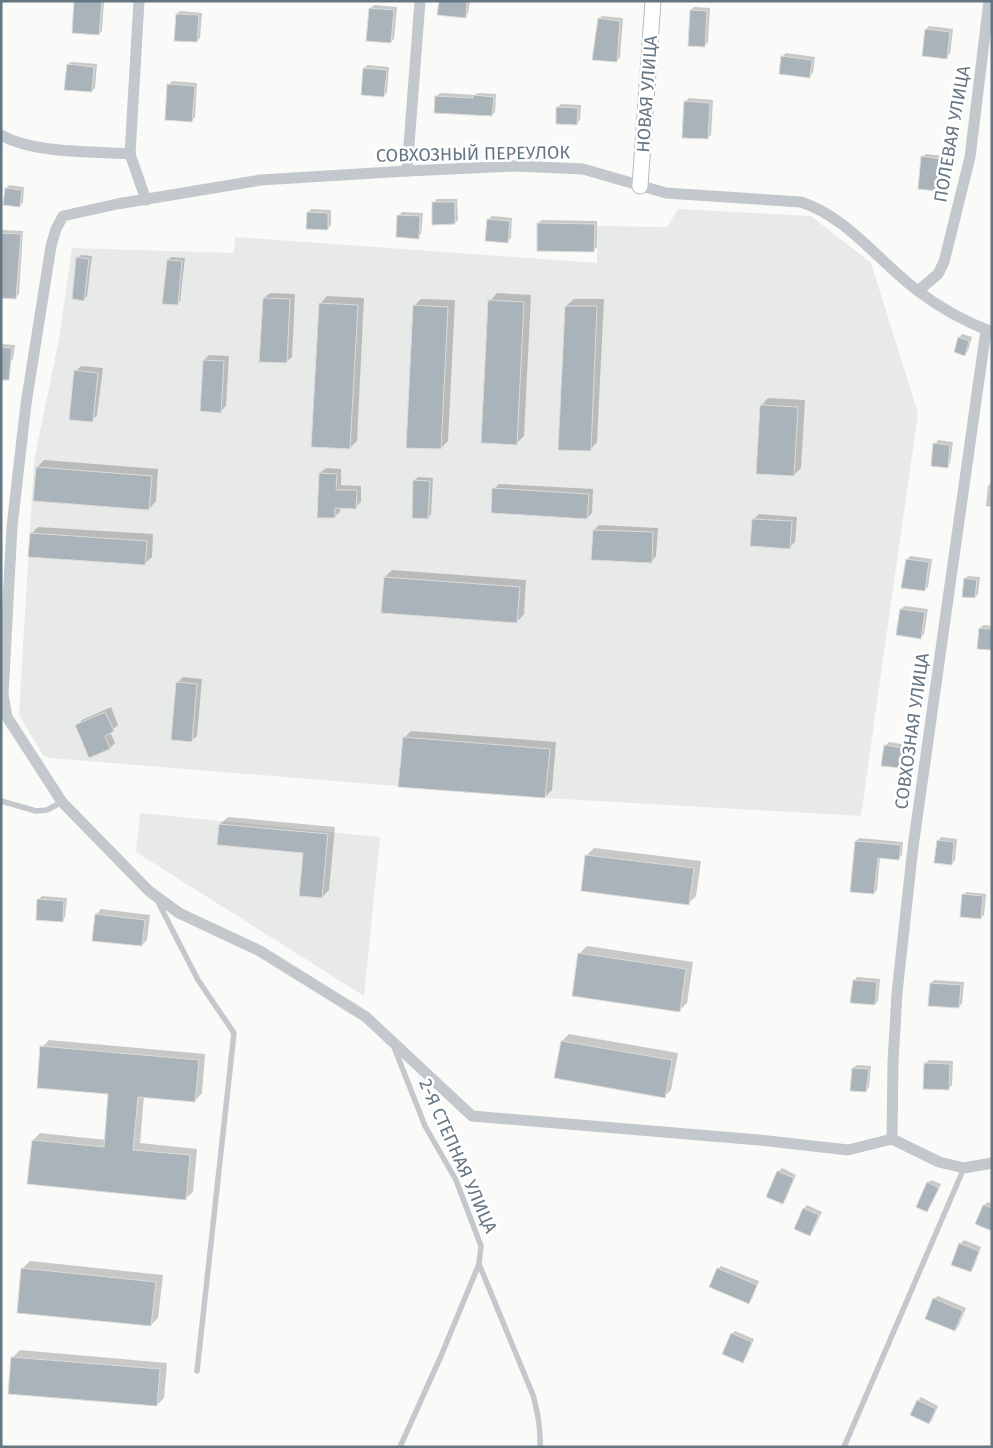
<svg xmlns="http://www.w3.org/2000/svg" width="993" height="1448" viewBox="0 0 993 1448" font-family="'Fira Sans',sans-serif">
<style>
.built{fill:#e8e9e9}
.shadow{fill:#0003}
.building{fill:#aab3b9;stroke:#dcdcda}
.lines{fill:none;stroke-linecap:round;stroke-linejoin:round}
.secondary-casing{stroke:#b3babf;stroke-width:17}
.lane{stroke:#c3c8cc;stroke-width:5.5}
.street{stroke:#c3c8cc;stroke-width:11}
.secondary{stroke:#fff;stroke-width:15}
.labels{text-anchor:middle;stroke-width:5;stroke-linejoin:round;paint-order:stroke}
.street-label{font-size:18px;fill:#657683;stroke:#fff}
</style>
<rect width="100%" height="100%" fill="#fafaf8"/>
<g class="built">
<polygon points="678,209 811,216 871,263 918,413 861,816 545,798 50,758 43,755 19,715 34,461 59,339 72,248 234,253 235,237 597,263 597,226 667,227"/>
<polygon points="140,813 380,837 364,996 136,852"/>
</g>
<g class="shadow">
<polygon points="76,1 104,1 102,31 99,34"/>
<polygon points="440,1 470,1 468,13 465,17"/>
<polygon points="374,5 397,7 394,39 390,42 370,9"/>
<polygon points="694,7 710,8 708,42 704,46 691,10"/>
<polygon points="180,11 202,13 200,38 197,41 177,14"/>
<polygon points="602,16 623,18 620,57 617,61 599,19"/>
<polygon points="929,26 953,29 950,54 947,57 926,29"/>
<polygon points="786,53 815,57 813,73 809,76 780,73 783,56"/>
<polygon points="71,62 97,64 95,88 91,91 68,65"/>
<polygon points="368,65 389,67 387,92 384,96 364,68"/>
<polygon points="172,81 197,83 195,117 192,121 169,85"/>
<polygon points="440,93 475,95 478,93 496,94 495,112 492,115 437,96"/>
<polygon points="689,98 713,100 711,135 707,138 686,101"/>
<polygon points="561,104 581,105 580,120 577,123 558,107"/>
<polygon points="926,154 943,156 940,186 936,189 922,157"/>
<polygon points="9,185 24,187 23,202 20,206 6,189"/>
<polygon points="437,199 457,199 458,220 454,223 434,203"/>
<polygon points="311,209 331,210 331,225 327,229 308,213"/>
<polygon points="402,212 423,213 421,234 418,237 399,216"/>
<polygon points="492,216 512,218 511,238 507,242 488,220"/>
<polygon points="542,220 597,221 597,247 594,250 538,223"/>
<polygon points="1,230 23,231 19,294 16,297 1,296"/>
<polygon points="81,255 92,256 87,296 84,300 78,258"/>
<polygon points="171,257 185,258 180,301 177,304 168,261"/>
<polygon points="270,293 295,294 292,357 286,362 264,298"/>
<polygon points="497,293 531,295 524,436 517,443 490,301"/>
<polygon points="327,296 364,298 357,441 350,448 320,304"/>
<polygon points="421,299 455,300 448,441 441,448 414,306"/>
<polygon points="574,299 604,299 597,442 590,450 566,306"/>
<polygon points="962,334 972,337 968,351 964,354 959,338"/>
<polygon points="1,344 15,345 13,359 10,362 1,362"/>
<polygon points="209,355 229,356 226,406 221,411 204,360"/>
<polygon points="81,366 103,368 97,415 92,421 76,371"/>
<polygon points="768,398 805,400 801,468 794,475 761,406"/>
<polygon points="938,440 953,442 950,463 947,466 935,444"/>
<polygon points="44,460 158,469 156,501 149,509 37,467"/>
<polygon points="326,468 341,469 341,485 361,486 361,502 355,507 340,507 340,512 334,517 320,473"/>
<polygon points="418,477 433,478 431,514 428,518 414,481"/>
<polygon points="991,483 992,507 986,506 988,486"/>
<polygon points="499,484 593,489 592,513 587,518 494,489"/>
<polygon points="759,514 797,517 795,542 790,547 753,520"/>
<polygon points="599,525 658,528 656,556 651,562 594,530"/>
<polygon points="38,527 153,534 152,557 144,564 31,534"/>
<polygon points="910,556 932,559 928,587 924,590 907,560"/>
<polygon points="392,570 526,580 524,614 517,622 385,577"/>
<polygon points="968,576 980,577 978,594 975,597 965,579"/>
<polygon points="905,606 928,609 924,634 921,638 901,609"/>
<polygon points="984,625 992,626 992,649 980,628"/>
<polygon points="183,677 202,679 197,736 191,741 177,683"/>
<polygon points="111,707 118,725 110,732 115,743 110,748 77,725 82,720"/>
<polygon points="411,731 556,742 552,790 545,797 404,738"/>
<polygon points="889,742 907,745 904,764 901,767 886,745"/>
<polygon points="228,817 335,827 329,890 322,897 304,852 220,824"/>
<polygon points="941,837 957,839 955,860 952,864 938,841"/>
<polygon points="859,838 903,842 902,855 899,858 880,857 877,890 874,893 856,841"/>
<polygon points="594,848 701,861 696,896 689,903 587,855"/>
<polygon points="966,892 986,894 984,915 980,918 963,895"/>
<polygon points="42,896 67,898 65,917 62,921 39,899"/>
<polygon points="101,909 150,915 147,940 142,945 96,915"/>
<polygon points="587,946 693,962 687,1003 679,1011 580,953"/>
<polygon points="857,977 880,979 878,1001 875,1004 854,981"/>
<polygon points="934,980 964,982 962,1003 959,1007 931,983"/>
<polygon points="569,1034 678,1053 671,1090 664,1097 556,1077 562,1041"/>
<polygon points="49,1040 205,1054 202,1093 195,1101 144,1096 140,1143 197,1149 193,1192 185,1199 33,1140 40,1133 106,1140 110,1093 42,1047"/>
<polygon points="929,1060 953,1061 952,1085 948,1089 926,1063"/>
<polygon points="857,1065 871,1066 869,1087 866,1091 853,1068"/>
<polygon points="782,1168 796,1175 786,1199 783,1202 778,1172"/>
<polygon points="931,1180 941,1184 930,1207 927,1211 928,1183"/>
<polygon points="988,1202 992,1204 992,1230 984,1205"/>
<polygon points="807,1205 822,1212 813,1231 810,1234 804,1209"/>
<polygon points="964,1240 981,1247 974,1267 970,1271 960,1244"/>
<polygon points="30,1261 163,1275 158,1318 151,1325 22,1269"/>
<polygon points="721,1266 759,1281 752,1299 749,1302 718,1269"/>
<polygon points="938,1296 966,1308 958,1327 954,1330 934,1299"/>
<polygon points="735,1331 754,1339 746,1358 743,1362 732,1334"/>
<polygon points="20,1350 167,1363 164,1398 157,1405 13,1357"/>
<polygon points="921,1397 938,1406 932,1420 929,1423 918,1401"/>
</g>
<g class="building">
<polygon points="74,1 102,1 99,35 72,33"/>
<polygon points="439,1 467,1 466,18 437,15"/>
<polygon points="369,8 394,10 391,43 366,41"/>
<polygon points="690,10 707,11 705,47 688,46"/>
<polygon points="176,14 199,15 197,42 174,41"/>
<polygon points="598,18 620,21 617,62 592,60"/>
<polygon points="925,29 950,32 947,59 922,56"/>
<polygon points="781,56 812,60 810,78 779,74"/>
<polygon points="67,64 94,67 92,92 64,90"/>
<polygon points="363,68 387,70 384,97 361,95"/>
<polygon points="167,84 195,86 192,122 165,120"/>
<polygon points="473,95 494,97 492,116 434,113 435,96 473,98"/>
<polygon points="684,101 710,103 708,139 682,138"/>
<polygon points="556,107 578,108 577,125 556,124"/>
<polygon points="921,156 940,159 937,191 918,189"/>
<polygon points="5,188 22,190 20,207 3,205"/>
<polygon points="432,202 455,202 455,224 432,225"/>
<polygon points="307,212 328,213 328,230 306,229"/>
<polygon points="397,215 420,216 419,239 396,237"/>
<polygon points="487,219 510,221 508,243 485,241"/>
<polygon points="537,223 595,224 594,252 537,251"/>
<polygon points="1,233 21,234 16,299 1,298"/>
<polygon points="76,257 89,259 84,301 72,299"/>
<polygon points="167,260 182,261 178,305 162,304"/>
<polygon points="263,298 290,299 287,363 259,362"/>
<polygon points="488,300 524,302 517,445 481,443"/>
<polygon points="319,303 358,305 350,449 311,447"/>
<polygon points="413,305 448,307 441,449 406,448"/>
<polygon points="565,306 597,306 591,451 558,450"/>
<polygon points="958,337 969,341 965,356 954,352"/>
<polygon points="1,347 12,348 9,380 1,380"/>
<polygon points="203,360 224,361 221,413 200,411"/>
<polygon points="74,370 98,373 93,422 69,420"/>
<polygon points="760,405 798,407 794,476 756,474"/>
<polygon points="933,443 950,445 948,468 931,466"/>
<polygon points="36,467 152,476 149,510 33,501"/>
<polygon points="319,473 337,474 336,490 357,490 356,509 335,508 335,518 317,518"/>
<polygon points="413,480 430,481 428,519 412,518"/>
<polygon points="492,488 589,494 587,519 491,513"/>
<polygon points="752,519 792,521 790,549 750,546"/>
<polygon points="593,530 653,532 652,563 591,560"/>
<polygon points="30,533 147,541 145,565 28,557"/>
<polygon points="906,559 929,562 925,591 901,588"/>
<polygon points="384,577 520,587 517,623 381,613"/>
<polygon points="964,578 977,580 975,598 962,597"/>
<polygon points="900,609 925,612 921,639 896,635"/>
<polygon points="979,628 992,629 992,650 977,649"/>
<polygon points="176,682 197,684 192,742 171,740"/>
<polygon points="105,712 114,731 105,736 110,749 89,758 75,725"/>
<polygon points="403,737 550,749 545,798 398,787"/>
<polygon points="884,745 904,748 901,768 881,766"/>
<polygon points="219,824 328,834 322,898 299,896 303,853 217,845"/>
<polygon points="937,840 954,842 952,865 934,863"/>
<polygon points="855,841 901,845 899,860 878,858 874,894 850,892"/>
<polygon points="585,855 694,868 689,905 581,891"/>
<polygon points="962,894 983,896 981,919 960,917"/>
<polygon points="37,899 64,901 63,922 36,920"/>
<polygon points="95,914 145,920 142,946 92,941"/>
<polygon points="578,953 686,969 680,1012 572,996"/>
<polygon points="853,980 877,982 875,1005 850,1003"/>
<polygon points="930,983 961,985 959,1008 928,1006"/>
<polygon points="561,1041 672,1060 665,1098 554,1078"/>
<polygon points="40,1046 199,1060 195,1102 138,1097 133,1150 190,1155 186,1200 27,1184 32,1140 104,1147 108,1094 37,1088"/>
<polygon points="924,1063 950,1064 949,1090 923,1089"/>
<polygon points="852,1068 869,1069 866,1092 850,1091"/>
<polygon points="777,1171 794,1178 783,1204 766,1197"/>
<polygon points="927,1182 939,1188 927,1212 916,1207"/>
<polygon points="983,1205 992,1208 992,1231 975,1224"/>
<polygon points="803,1208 819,1215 810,1236 794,1229"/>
<polygon points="959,1243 979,1251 971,1272 951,1265"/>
<polygon points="21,1268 156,1282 151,1326 17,1313"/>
<polygon points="717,1268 757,1285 749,1304 709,1287"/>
<polygon points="933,1298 963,1311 955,1331 925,1319"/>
<polygon points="731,1333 752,1342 743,1363 722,1354"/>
<polygon points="11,1357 160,1369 157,1406 8,1394"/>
<polygon points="917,1400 936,1409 929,1424 910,1415"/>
</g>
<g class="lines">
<g class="secondary-casing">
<polyline id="secondary" points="640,186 653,1"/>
</g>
<g class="lane">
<polyline points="1,801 36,811 47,810 62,802"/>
<polyline points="157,900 198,980 234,1033 197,1371"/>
<polyline points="394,1047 425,1126 456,1180 481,1246 479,1264 441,1356 400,1447"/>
<path d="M479,1264L533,1395C538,1413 541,1428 540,1447"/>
<polyline points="844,1447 964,1168"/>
</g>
<g class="street">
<polyline points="139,1 130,154 146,200"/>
<path d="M1,135C34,154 92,151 130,154"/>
<polyline points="407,171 420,1"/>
<polyline points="918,291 938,274 944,262 970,157 989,1"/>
<path d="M992,332C966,322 940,308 918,291C879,262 849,218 801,202L666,193L583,169L515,166L407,171L261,180L117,204L63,216L56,229L51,246L26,404L12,527L3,695L7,717L62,802L149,891L179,913L260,951L366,1017L472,1116L759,1140L848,1150L892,1139L939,1162L964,1168L992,1163"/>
<polyline points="892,1139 893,1062 897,993 913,847 986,330"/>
</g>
<use href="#secondary" class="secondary"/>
</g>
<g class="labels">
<g class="street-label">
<text transform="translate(647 94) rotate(-86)" y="6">НОВАЯ УЛИЦА</text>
<text transform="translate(952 134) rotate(-80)" y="6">ПОЛЕВАЯ УЛИЦА</text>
<text transform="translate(473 154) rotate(-1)" y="6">СОВХОЗНЫЙ ПЕРЕУЛОК</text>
<text transform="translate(912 731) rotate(-82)" y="6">СОВХОЗНАЯ УЛИЦА</text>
<text transform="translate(458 1156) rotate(66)" y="6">2-Я СТЕПНАЯ УЛИЦА</text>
</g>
</g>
<rect width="993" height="1448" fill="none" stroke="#657683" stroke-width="5"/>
</svg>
